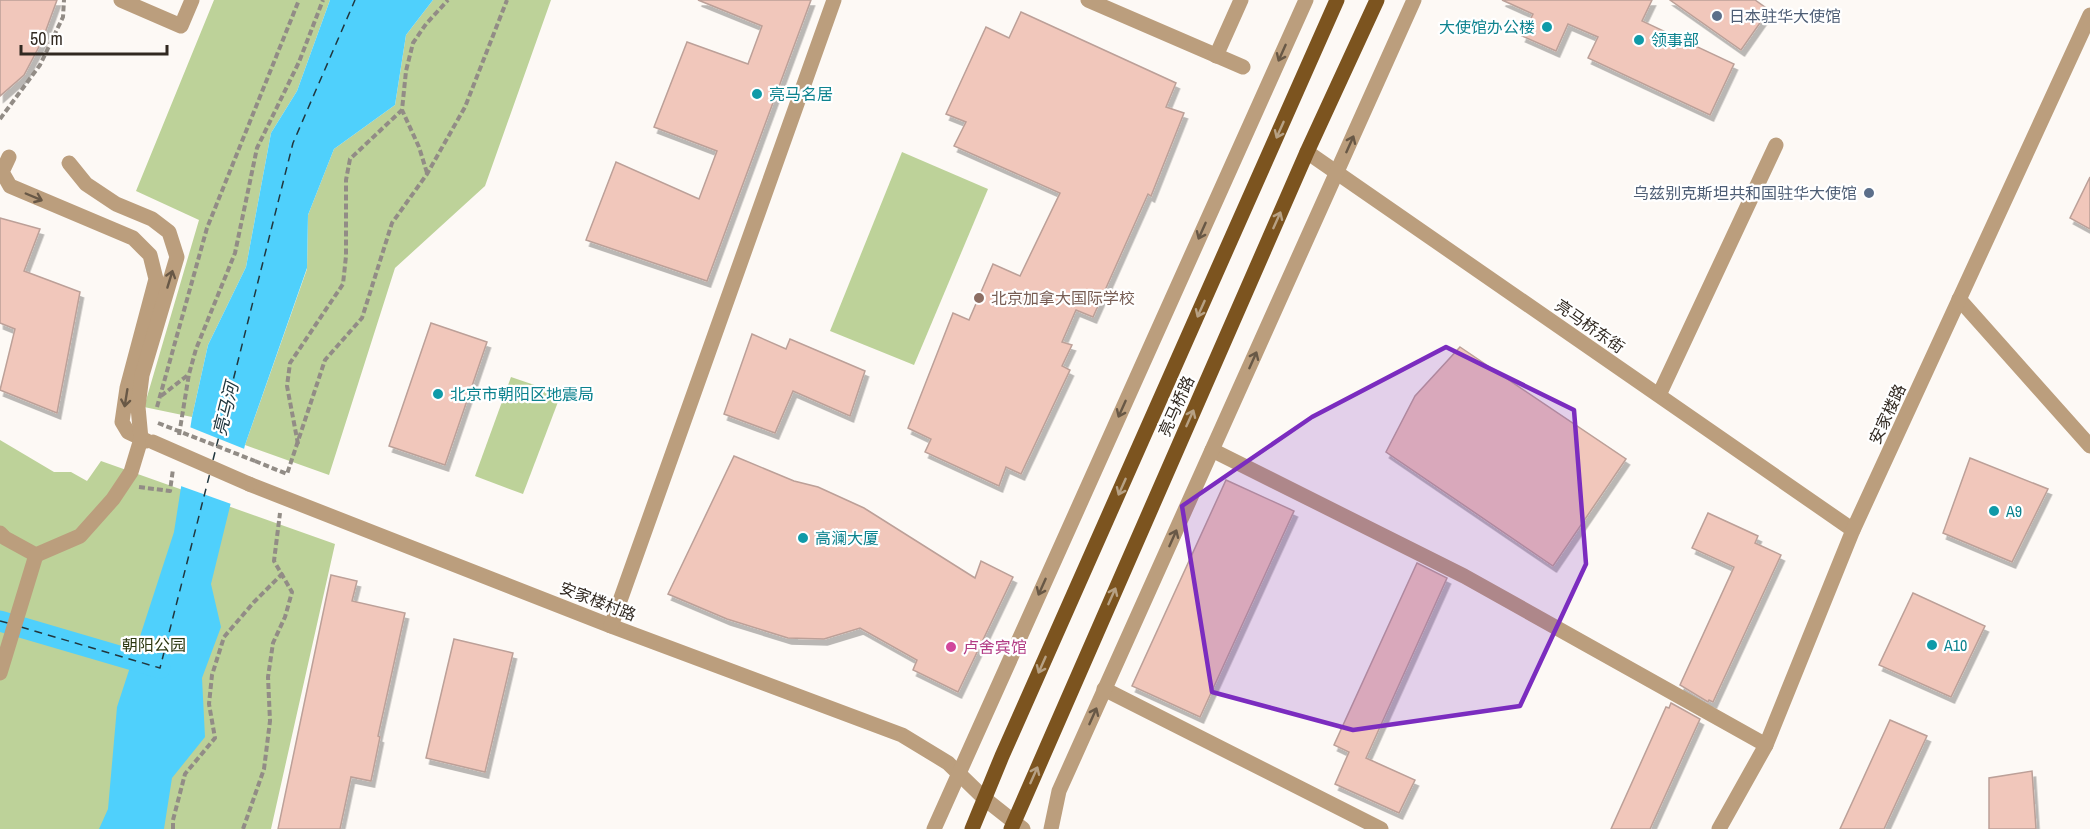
<svg xmlns="http://www.w3.org/2000/svg" width="2090" height="829" viewBox="0 0 2090 829" font-family="'Archivo Narrow','Noto Sans SC',sans-serif">
<style>
.green{fill:#bdd299}
.water{fill:#4fd0fc}
.pier{fill:#fdf9f5}
.lines{fill:none;stroke-linecap:round;stroke-linejoin:round}
.canal{stroke:#4fd0fc;stroke-width:21}
.ferry{stroke:#21373f;stroke-width:1.5;stroke-dasharray:8 6;stroke-linecap:butt}
.building{fill:#f1c7bb;stroke:#bca098;stroke-width:1.5;filter:url(#shadow)}
.path{stroke:#928c86;stroke-width:4;stroke-dasharray:6 3;stroke-linecap:butt}
.minor{stroke:#bb9e7d;stroke-width:15}
.major{stroke:#7c541f;stroke-width:15}
.path-bridge{stroke:#928c86;stroke-width:4;stroke-dasharray:6 3;stroke-linecap:butt}
.minor-bridge{stroke:#bb9e7d;stroke-width:15}
.oneway{stroke:#685846}
.oneway2{stroke:#b7a184}
.marked{fill:#7b2cbf;fill-opacity:0.2;stroke:#7b2cbf;stroke-width:4.5;stroke-linejoin:round}
.service-dot{fill:#5c6f8a;stroke:#fff;stroke-width:2}
.culture-dot{fill:#0f9aa8;stroke:#fff;stroke-width:2}
.education-dot{fill:#8d6e63;stroke:#fff;stroke-width:2}
.hotel-dot{fill:#d1479c;stroke:#fff;stroke-width:2}
.labels{text-anchor:middle;stroke-width:4.5;stroke-linejoin:round;paint-order:stroke}
.service-label{font-size:16px;fill:#4e5e75;stroke:#fff;text-anchor:start}
.culture-label{font-size:16px;fill:#0d838f;stroke:#fff;text-anchor:start}
.education-label{font-size:16px;fill:#785e54;stroke:#fff;text-anchor:start}
.street-label{font-size:16px;fill:#312921;stroke:#fff}
.park-label{font-size:16px;fill:#2c3811;stroke:#fff}
.hotel-label{font-size:16px;fill:#b23c85;stroke:#fff;text-anchor:start}
.water-label{font-size:18px;font-style:italic;fill:#21373f;stroke:#fff}
</style>
<defs>
<filter id="shadow"><feDropShadow dx="3.5" dy="6" stdDeviation="0" flood-color="#0004"/></filter>
</defs>
<rect width="100%" height="100%" fill="#fdf9f5"/>
<g class="green">
<polygon points="214,0 330,0 297,91 271,133 246,267 208,345 192,417 144,407 199,220 136,191"/>
<polygon points="433,0 551,0 485,186 395,268 329,475 245,445 307,269 308,215 334,149 395,105 406,35"/>
<polygon points="902,152 988,189 914,365 830,331"/>
<polygon points="511,377 561,394 523,494 475,476"/>
<polygon points="0,440 54,472 71,472 87,481 101,461 335,544 271,829 0,829"/>
</g>
<polygon class="water" points="330,0 433,0 406,35 395,105 334,149 308,215 307,268 245,445 211,584 221,627 202,678 205,737 172,778 164,829 99,829 108,809 117,707 174,532 192,417 208,345 246,267 271,133 297,91"/>
<polygon class="pier" points="187,426 247,450 234,505 178,485"/>
<g class="lines">
<polyline class="canal" points="0,621 160,668"/>
<g class="ferry">
<polyline points="213,460 293,143 355,0"/>
<polyline points="0,621 8,623"/>
<polyline points="21,627 160,668 210,473"/>
</g>
</g>
<g class="building">
<polygon points="0,0 57,0 42,41 24,75 0,96"/>
<polygon points="698,0 811,0 707,281 586,240 616,162 699,199 717,151 654,127 687,42 748,64 762,26"/>
<polygon points="1502,0 1652,0 1642,21 1734,64 1710,115 1588,58 1598,37 1568,24 1556,51 1522,36 1533,14"/>
<polygon points="1670,0 1755,0 1769,10 1741,50"/>
<polygon points="1021,12 1176,83 1166,107 1184,113 1151,196 1148,194 1093,317 1076,310 1062,342 1072,345 1062,366 1070,370 1021,474 1006,467 999,486 925,452 931,439 908,428 953,313 969,320 993,264 1020,276 1060,193 954,146 966,122 946,114 986,27 1009,38"/>
<polygon points="2090,177 2090,229 2070,218"/>
<polygon points="0,218 40,229 24,271 80,292 57,413 0,390 15,329 0,323"/>
<polygon points="431,323 487,342 445,465 389,446"/>
<polygon points="752,334 786,349 790,339 865,371 850,416 793,391 775,433 724,414"/>
<polygon points="1460,347 1626,459 1553,566 1386,452 1415,396"/>
<polygon points="734,456 794,481 818,487 864,508 975,578 981,561 1013,577 958,692 913,670 917,660 860,628 824,639 788,638 727,619 668,594"/>
<polygon points="1970,458 2048,489 2012,562 1943,533"/>
<polygon points="1226,480 1294,511 1200,717 1132,686"/>
<polygon points="1708,513 1758,536 1755,543 1781,555 1713,702 1709,700 1708,702 1680,685 1734,567 1692,548"/>
<polygon points="1417,563 1447,578 1366,758 1415,780 1399,813 1335,784 1349,752 1334,745"/>
<polygon points="331,575 357,581 352,601 405,613 378,736 380,737 371,781 351,777 340,829 278,829"/>
<polygon points="1913,593 1985,626 1951,697 1879,665"/>
<polygon points="454,639 513,653 485,772 426,758"/>
<polygon points="1671,703 1700,719 1650,829 1611,829 1666,707 1669,708"/>
<polygon points="1890,720 1927,736 1884,829 1840,829"/>
<polygon points="2032,771 2036,829 1989,829 1989,778"/>
</g>
<g class="lines">
<g class="path">
<polyline points="0,119 40,65 63,17 64,0"/>
<polyline points="427,173 419,147 402,110 406,71 413,43 426,24 448,0"/>
<polyline points="161,396 188,375"/>
<polyline points="157,407 207,228 299,0"/>
<polyline points="179,435 189,374 196,349 235,253 257,148 299,62 323,0"/>
<polyline points="298,444 287,386 290,363 343,284 346,256 346,180 350,159 402,110"/>
<polyline points="255,461 287,474 325,360 362,318 392,223 427,174 465,107 507,0"/>
<polyline points="139,487 170,491 173,469"/>
<polyline points="173,829 173,820 185,774 215,738 209,704 212,675 224,637 254,602 283,573"/>
<polyline points="243,829 264,769 270,721 268,677 273,643 285,617 292,592 274,561 280,513"/>
</g>
<g class="minor">
<polyline points="121,0 181,26 192,0"/>
<polyline points="1088,0 1243,67"/>
<polyline points="1216,56 1241,0"/>
<polyline points="1307,152 1853,530"/>
<polyline points="9,157 2,172 10,186 133,238 150,255 156,279 127,388 122,422 128,432 147,441"/>
<polyline points="1959,299 2090,446"/>
<polyline points="1659,395 1776,145"/>
<polyline points="1212,450 1464,576 1766,745"/>
<polyline points="249,484 611,626 902,735 948,763 985,799 1023,829"/>
<polyline points="0,533 5,538 36,555 80,536 113,499 131,472 141,439 138,407 142,375 177,257 169,232 152,219 116,204 86,184 69,163"/>
<polyline points="611,626 834,0"/>
<polyline points="0,673 36,555"/>
<polyline points="1104,689 1381,829"/>
<polyline points="934,829 1306,0"/>
<polyline points="1051,829 1059,791 1414,0"/>
<polyline points="1719,829 1766,745 1853,530 2090,15"/>
</g>
<g class="major">
<polyline points="972,829 1002,756 1337,0"/>
<polyline points="1011,829 1307,152 1377,0"/>
</g>
<polyline class="path-bridge" points="158,423 255,461"/>
<polyline class="minor-bridge" points="153,442 249,484"/>
</g>
<defs><path id="oneway-shaft" d="M-6 0H5M1.5-3L5.5 0L1.5 3" fill="none" stroke-width="1.6" stroke-linecap="round" stroke-linejoin="round" transform="scale(1.5)"/></defs>
<g class="oneway">
<use href="#oneway-shaft" transform="translate(1282 53) rotate(114)"/>
<use href="#oneway-shaft" transform="translate(1350 144) rotate(-66)"/>
<use href="#oneway-shaft" transform="translate(34 197) rotate(23)"/>
<use href="#oneway-shaft" transform="translate(1202 231) rotate(114)"/>
<use href="#oneway-shaft" transform="translate(170 279) rotate(-73)"/>
<use href="#oneway-shaft" transform="translate(1253 360) rotate(-66)"/>
<use href="#oneway-shaft" transform="translate(126 398) rotate(99)"/>
<use href="#oneway-shaft" transform="translate(1122 409) rotate(114)"/>
<use href="#oneway-shaft" transform="translate(1173 538) rotate(-66)"/>
<use href="#oneway-shaft" transform="translate(1042 587) rotate(114)"/>
<use href="#oneway-shaft" transform="translate(1093 716) rotate(-66)"/>
</g>
<g class="oneway2">
<use href="#oneway-shaft" transform="translate(1280 130) rotate(114)"/>
<use href="#oneway-shaft" transform="translate(1277 220) rotate(-66)"/>
<use href="#oneway-shaft" transform="translate(1201 309) rotate(114)"/>
<use href="#oneway-shaft" transform="translate(1190 418) rotate(-66)"/>
<use href="#oneway-shaft" transform="translate(1122 487) rotate(114)"/>
<use href="#oneway-shaft" transform="translate(1112 596) rotate(-66)"/>
<use href="#oneway-shaft" transform="translate(1042 665) rotate(114)"/>
<use href="#oneway-shaft" transform="translate(1034 775) rotate(-66)"/>
</g>
<path class="marked" d="M1446,347L1574,410L1586,564L1520,706L1353,730L1212,692L1182,506L1312,417Z"/>
<g class="service-dot">
<circle cx="1717" cy="16" r="6"/>
<circle cx="1869" cy="193" r="6"/>
</g>
<g class="culture-dot">
<circle cx="1547" cy="27" r="6"/>
<circle cx="1639" cy="40" r="6"/>
<circle cx="757" cy="94" r="6"/>
<circle cx="438" cy="394" r="6"/>
<circle cx="1994" cy="511" r="6"/>
<circle cx="803" cy="538" r="6"/>
<circle cx="1932" cy="645" r="6"/>
</g>
<circle class="education-dot" cx="979" cy="298" r="6"/>
<circle class="hotel-dot" cx="951" cy="647" r="6"/>
<g class="labels">
<g class="service-label">
<text x="1729" y="22">日本驻华大使馆</text>
<text x="1857" y="199" text-anchor="end">乌兹别克斯坦共和国驻华大使馆</text>
</g>
<g class="culture-label">
<text x="1535" y="33" text-anchor="end">大使馆办公楼</text>
<text x="1651" y="46">领事部</text>
<text x="769" y="100">亮马名居</text>
<text x="450" y="400">北京市朝阳区地震局</text>
<text x="2006" y="517">A9</text>
<text x="815" y="544">高澜大厦</text>
<text x="1944" y="651">A10</text>
</g>
<g class="education-label">
<text x="991" y="304">北京加拿大国际学校</text>
</g>
<g class="street-label">
<text transform="translate(1590 326) rotate(35)" y="6">亮马桥东街</text>
<text transform="translate(1176 406) rotate(-66)" y="6">亮马桥路</text>
<text transform="translate(1887 414) rotate(-65)" y="6">安家楼路</text>
<text transform="translate(598 601) rotate(21)" y="6">安家楼村路</text>
</g>
<g class="park-label">
<text x="154" y="651">朝阳公园</text>
</g>
<g class="hotel-label">
<text x="963" y="653">卢舍宾馆</text>
</g>
<g class="water-label">
<text transform="translate(226 409) rotate(-76)" y="6">亮马河</text>
</g>
</g>
<path d="M21 45v9h146v-9" fill="none" stroke="#312921" stroke-width="3"/>
<text x="30" y="45" font-size="18" fill="#312921" stroke="#ffffff" stroke-width="4.5" paint-order="stroke">50 m</text>
</svg>
